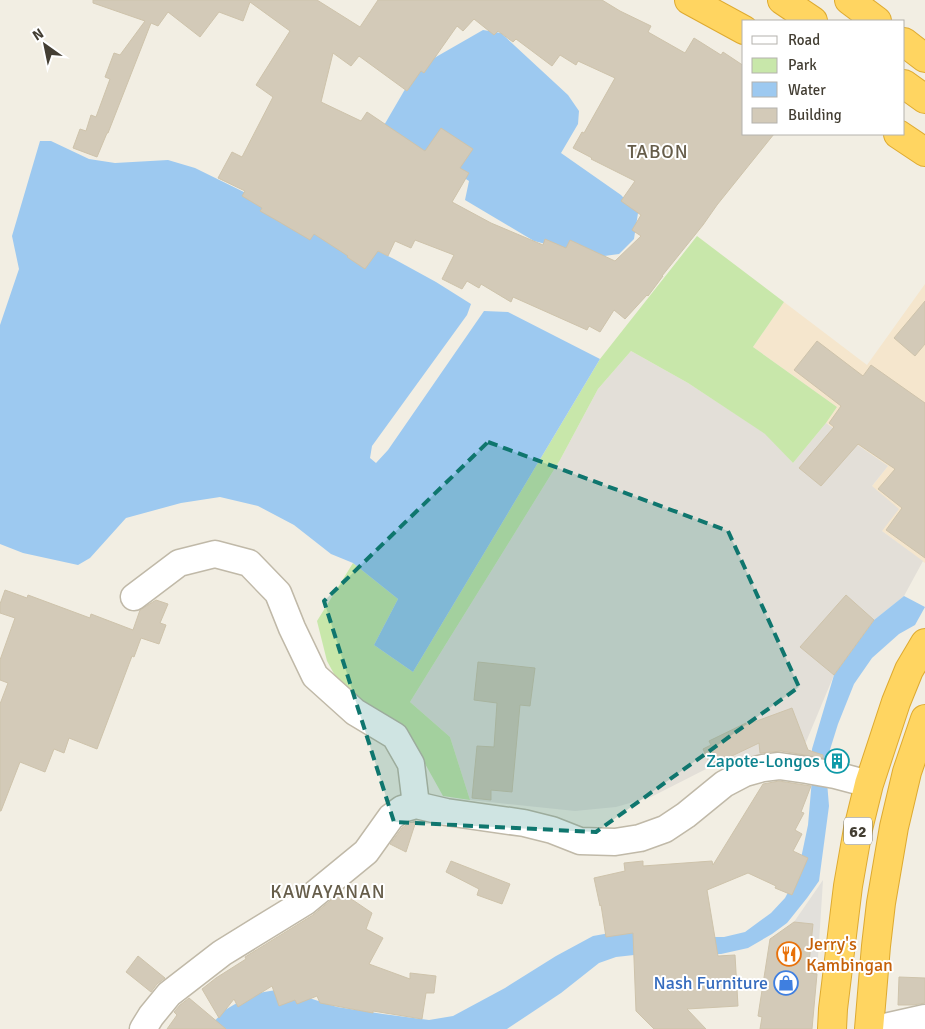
<svg xmlns="http://www.w3.org/2000/svg" width="925" height="1029" viewBox="0 0 925 1029" font-family="Signika,sans-serif">
<style>
.commercial{fill:#f5e6cd}
.industrial{fill:#e3dfd8}
.green{fill:#c8e7aa}
.parking{fill:#e2e0db}
.water{fill:#9dc9f0}
.building{fill:#d3cab8;stroke:#cec3ab;fill-rule:evenodd}
.lines{fill:none;stroke-linecap:round;stroke-linejoin:round}
.street-casing{stroke:#c0b9a8;stroke-width:29}
.highway-casing{stroke:#deaa30;stroke-width:30}
.street{stroke:#fff;stroke-width:26}
.highway{stroke:#ffd561;stroke-width:28}
.marked{fill:#0f766e;fill-opacity:0.2;stroke:#0f766e;stroke-width:4;stroke-dasharray:10 6;stroke-linejoin:round}
.labels{text-anchor:middle;stroke-width:4;stroke-linejoin:round;paint-order:stroke}
.shield{fill:#fff;stroke:#7b7870;stroke-width:1}
.shield-label{font-size:16px;font-weight:bold;fill:#433e33}
.culture-label{font-size:18px;fill:#0d838f;stroke:#fff;text-anchor:end}
.food-label{font-size:18px;fill:#c56008;stroke:#fff;text-anchor:start}
.shop-label{font-size:18px;fill:#366cbe;stroke:#fff;text-anchor:end}
.neighbourhood-label{font-size:19px;letter-spacing:1px;fill:#665d4a;stroke:#fff}
</style>
<rect width="100%" height="100%" fill="#f2eee3"/>
<polygon class="commercial" points="925,284 925,563 882,531 872,486 888,466 826,423 837,407 753,347 784,302 867,365"/>
<polygon class="industrial" points="631,351 688,383 766,434 793,463 826,423 888,466 872,486 899,509 882,531 923,561 904,596 874,620 834,675 806,742 710,767 651,797 616,807 575,811 470,800 450,737 410,702 560,460 598,389"/>
<polygon class="green" points="697,236 784,302 753,347 837,407 826,423 793,463 765,434 688,383 631,351 598,389 560,460 410,702 450,737 470,800 443,796 409,735 345,694 327,661 317,621 353,563 398,599 374,645 413,672 600,359"/>
<polygon class="parking" points="823,880 817,974 808,973 813,925 794,922"/>
<g class="water">
<polygon points="483,30 501,33 568,95 579,111 578,124 561,153 621,195 638,213 634,239 619,254 597,257 534,241 465,200 469,181 383,127 404,91 422,65"/>
<polygon points="40,141 51,141 89,159 115,163 168,160 195,168 254,197 348,236 394,259 436,282 471,304 467,315 372,446 370,458 376,463 388,450 484,311 508,312 600,359 413,672 374,645 398,599 353,563 331,554 294,525 258,506 220,497 181,503 126,518 90,558 78,565 23,553 0,544 0,325 19,269 12,236"/>
<polygon points="904,596 925,607 915,625 899,634 872,658 854,684 838,724 828,756 827,782 829,806 819,881 807,898 787,923 772,934 748,948 721,954 643,954 616,957 599,963 561,993 507,1029 207,1029 225,1010 252,994 276,990 306,997 337,1007 383,1014 429,1020 453,1016 505,988 556,956 593,936 621,931 675,937 724,937 745,932 771,913 785,898 794,881 800,863 808,825 812,779 812,749 834,675 874,620"/>
</g>
<g class="building">
<path d="M93,0H317L360,27L378,0H602L620,11L651,26L648,32L685,53L694,38L721,55L723,52L744,66V134H774L717,205L703,225L662,276H663L648,296L647,295L625,319L614,310L600,332L589,326L587,330L513,297L511,302L481,284L479,288L467,281L462,289L442,279L454,255L415,240L411,248L395,241L388,256L378,251L365,269L347,257L348,256L314,234L310,240L276,220L260,211L262,208L242,196L245,191L218,178L232,152L242,157L273,97L256,85L290,31L250,2L243,21L219,12L200,37L168,12L158,26L151,23L108,133H107L97,157L73,148L80,129L86,131L91,115L96,117L110,79L105,77L114,53L120,55L145,21L93,3ZM474,19L494,35L498,31L513,42L516,39L552,66L560,55L576,65L578,61L615,78L584,133L582,132L573,148L592,158L591,159L635,181L621,201L641,215L632,230L641,236L615,261L570,240L566,248L545,239L543,245L491,223L452,202L469,173L460,168L473,149L441,128L425,151L367,112L361,121L321,102L333,53L351,66L359,56L407,91L421,71L424,73L457,26L463,31Z"/>
<polygon points="925,301 925,344 915,356 894,338"/>
<polygon points="817,341 863,376 871,365 925,403 925,558 886,530 902,508 878,489 895,469 858,444 821,486 799,468 834,427 829,423 841,406 794,370"/>
<polygon points="5,590 27,598 28,595 90,618 91,614 133,630 140,610 156,600 168,604 160,623 166,625 159,644 141,638 134,657 132,656 97,749 69,738 64,753 54,749 45,772 20,762 1,811 0,811 0,704 8,683 0,680 0,660 15,618 0,613 0,604"/>
<polygon points="846,595 874,620 834,675 800,647"/>
<polygon points="478,662 535,668 530,706 520,705 512,792 491,790 491,800 472,798 477,746 494,747 497,703 474,700"/>
<polygon points="792,708 808,750 823,755 823,758 781,751 760,753 759,743 711,766 703,749 711,745 709,741 746,723 746,725"/>
<polygon points="779,781 811,786 801,812 804,813 795,830 802,834 793,851 808,858 792,895 775,888 776,886 748,873 707,890 718,956 735,955 738,1006 687,1009 706,1029 654,1029 636,1011 633,933 606,937 601,905 600,906 594,878 625,871 624,863 643,861 643,866 712,861 713,865 763,784"/>
<polygon points="416,821 406,852 390,844 402,828 409,823"/>
<polygon points="451,861 510,884 502,904 477,895 479,889 446,872"/>
<polygon points="341,892 372,913 366,929 383,938 369,964 410,979 410,973 436,976 434,993 426,993 422,1019 373,1011 373,1013 320,1003 317,996 297,1004 295,1000 279,1006 272,986 238,1007 234,999 219,1018 202,989 216,978 246,959 245,957 313,915"/>
<polygon points="794,922 813,924 808,973 817,974 812,1029 760,1029 762,1017 758,1016 770,939"/>
<polygon points="138,956 165,978 157,984 151,992 126,972"/>
<polygon points="899,977 925,978 925,1003 913,1005 898,1005"/>
<polygon points="189,998 195,1003 226,1029 167,1029 177,1015 174,1012 180,1005"/>
</g>
<g class="lines">
<g class="street-casing">
<g id="street">
<polyline points="134,597 179,563 215,554 249,563 278,593 292,628 315,676 355,712 395,736 411,764 416,805"/>
<polyline points="143,1029 151,1016 169,994 222,953 305,902 366,852 391,817 402,809 416,805 446,812 524,823 552,830 580,841 615,842 640,838 665,829 686,815 724,784 745,773 763,768 779,766 807,770 835,775 869,784"/>
<polyline points="876,1029 925,1018"/>
</g>
</g>
<g class="highway-casing">
<g id="highway">
<polyline points="689,0 744,30"/>
<polyline points="782,0 813,21"/>
<polyline points="849,0 877,21"/>
<polyline points="904,42 925,58"/>
<polyline points="904,84 925,99"/>
<polyline points="898,134 925,152"/>
<polyline points="832,1029 833,1009 848,886 858,829 869,784 896,702 909,670 925,643"/>
<polyline points="869,1029 876,946 881,903 894,827 907,772 925,719"/>
</g>
</g>
<use href="#street" class="street"/>
<use href="#highway" class="highway"/>
</g>
<path class="marked" d="M488,442L728,531L799,687L596,832L394,822L324,601Z"/>
<defs>
<g id="building-ring" transform="scale(1.25)"><circle r="9.5" fill="#fff" stroke="#0f9aa8" stroke-width="1.5"/><path d="M-4-6H4V6H1V3H-1V6H-4ZM-2.5-4.3h1.7v1.8h-1.7ZM.8-4.3h1.7v1.8H.8ZM-2.5-1h1.7V.8h-1.7ZM.8-1h1.7V.8H.8Z" fill="#0f9aa8"/></g>
<g id="restaurant-ring" transform="scale(1.25)"><circle r="9.5" fill="#fff" stroke="#e8710a" stroke-width="1.5"/><path d="M-5-6h1v4h1v-4h1v4h1v-4h1v5L-1.5 .5V6h-2V.5L-5-1ZM5-6V6H3V1.5H1.5Q1.5-4 5-6Z" fill="#e8710a"/></g>
<g id="shop-ring" transform="scale(1.25)"><circle r="9.5" fill="#fff" stroke="#3f7fe0" stroke-width="1.5"/><path d="M-5-2.5h2.3a2.7 3.5 0 0 1 5.4 0H5L5.5 6h-11ZM-1.5-2.5h3a1.5 2.3 0 0 0-3 0Z" fill="#3f7fe0"/></g>
</defs>
<g fill-rule="evenodd">
<use href="#building-ring" x="837" y="761"/>
<use href="#restaurant-ring" x="789" y="954"/>
<use href="#shop-ring" x="786" y="983"/>
</g>
<g class="labels">
<rect class="shield" x="844" y="817.5" width="28" height="27" rx="4"/>
<g class="shield-label">
<text x="858" y="837">62</text>
</g>
<g class="culture-label">
<text x="820" y="767">Zapote-Longos</text>
</g>
<g class="food-label">
<text x="806" y="950">Jerry's<tspan x="806" dy="21">Kambingan</tspan></text>
</g>
<g class="shop-label">
<text x="768" y="989">Nash Furniture</text>
</g>
<g class="neighbourhood-label">
<text x="658" y="158">TABON</text>
<text x="328" y="898">KAWAYANAN</text>
</g>
</g>
<rect x="742" y="20" width="162" height="115" fill="#ffffff" stroke="#b4b2ad"/>
<rect x="752" y="36" width="25" height="8" fill="#ffffff" stroke="#b4b2ad"/>
<text x="788" y="45" font-size="15" fill="#433e33">Road</text>
<rect x="752" y="58" width="25" height="15" fill="#c8e7aa" stroke="#b4b2ad"/>
<text x="788" y="70" font-size="15" fill="#433e33">Park</text>
<rect x="752" y="82" width="25" height="15" fill="#9dc9f0" stroke="#b4b2ad"/>
<text x="788" y="95" font-size="15" fill="#433e33">Water</text>
<rect x="752" y="108" width="25" height="15" fill="#d3cab8" stroke="#b4b2ad"/>
<text x="788" y="120" font-size="15" fill="#433e33">Building</text>
<g transform="translate(45 45) rotate(327)" stroke="#ffffff" stroke-width="4" paint-order="stroke">
<path d="M0-4L9 19L0 12L-9 19Z" fill="#433e33"/>
<text y="-8" font-size="14" font-weight="bold" text-anchor="middle" fill="#433e33">N</text>
</g>
</svg>
